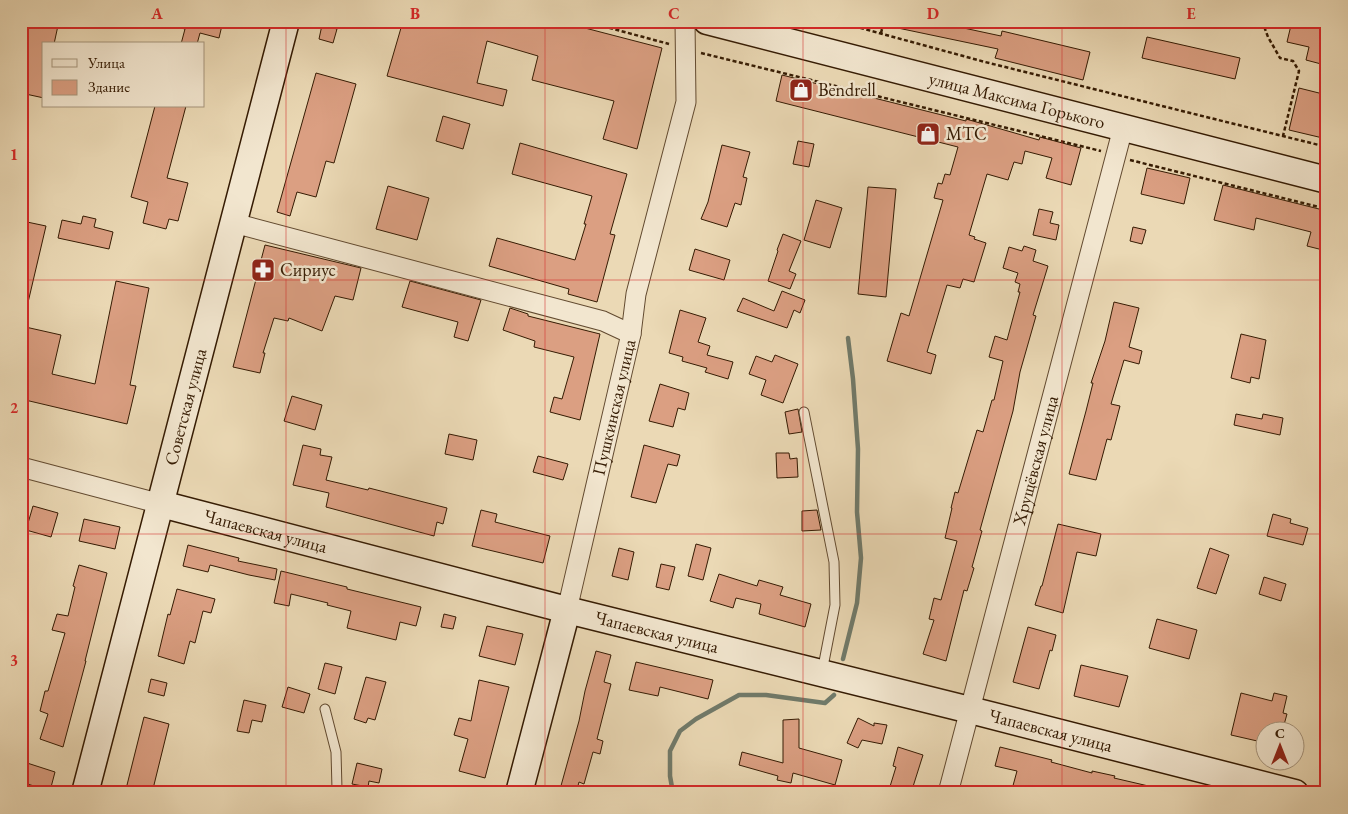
<svg xmlns="http://www.w3.org/2000/svg" width="1348" height="814" viewBox="0 0 1348 814" font-family="'EB Garamond',serif">
<style>
.lines{fill:none;stroke-linecap:round;stroke-linejoin:round}
.stream{stroke:#707a6a;stroke-width:4.5}
.building{fill:#db9f82;stroke:#351b03}
.lane-casing{stroke:#624a30;stroke-width:11}
.street-casing{stroke:#624a30;stroke-width:21}
.secondary-casing{stroke:#351b03;stroke-width:29}
.path{stroke:#351b03;stroke-width:2.5;stroke-dasharray:4 2.5;stroke-linecap:butt}
.lane{stroke:#f2e6cf;stroke-width:9}
.street{stroke:#f2e6cf;stroke-width:19}
.secondary{stroke:#f2e6cf;stroke-width:26}
.grid{fill:none;stroke:#d62828;stroke-width:1;stroke-opacity:0.55}
.labels{text-anchor:middle;stroke-width:5;stroke-linejoin:round;paint-order:stroke}
.poi-label{font-size:18px;fill:#351b03;stroke:#f2e6cf;text-anchor:start}
.street-label{font-size:18px;fill:#351b03;stroke:#f2e6cf}
.neatline{fill:none;stroke:#d62828;stroke-width:2}
.grid-label{font-size:16px;text-anchor:middle;font-weight:bold;fill:#d62828}
</style>
<rect width="100%" height="100%" fill="#ebd9b5"/>
<filter id="stains"><feTurbulence type="fractalNoise" baseFrequency=".004" numOctaves="4"/><feColorMatrix values="0 0 0 0 .2 0 0 0 0 .09 0 0 0 0 .02 0 0 0 .5 -.17"/></filter>
<radialGradient id="worn" r=".72"><stop offset=".6" stop-color="#630" stop-opacity="0"/><stop offset="1" stop-color="#630" stop-opacity=".3"/></radialGradient>
<g class="lines">
<g class="stream">
<polyline points="843,659 857,603 861,558 857,512 858,449 853,379 848,338"/>
<polyline points="673,793 670,776 670,751 680,731 696,719 739,695 766,695 825,703 834,695"/>
</g>
</g>
<g class="building">
<polygon points="30,21 59,21 54,44 44,44 44,98 21,93 21,60"/>
<polygon points="170,21 223,21 219,38 200,33 197,44 181,44 185,29 170,25"/>
<polygon points="403,21 558,21 662,48 637,149 603,139 614,101 532,80 538,56 487,41 477,83 507,90 503,106 387,76"/>
<polygon points="893,21 931,21 1001,36 1002,31 1090,52 1083,80 995,58 998,49 893,27"/>
<polygon points="1292,21 1327,21 1327,57 1325,65 1306,60 1309,47 1287,42"/>
<polygon points="322,25 337,29 333,43 319,39"/>
<polygon points="1147,37 1240,58 1235,79 1142,58"/>
<polygon points="316,73 356,84 334,163 326,161 316,197 297,192 290,216 277,212"/>
<polygon points="782,75 966,121 966,119 1039,140 1040,137 1081,148 1071,185 1046,178 1052,158 1025,151 1022,164 1014,162 1008,180 987,174 969,235 975,237 974,239 986,243 974,282 963,279 960,288 947,285 927,352 936,355 931,374 887,361 901,313 909,316 943,200 934,198 938,183 942,184 945,174 950,175 958,147 776,101"/>
<polygon points="1299,88 1327,95 1327,139 1289,130"/>
<polygon points="155,106 186,106 167,178 188,183 178,221 169,219 166,229 143,223 148,202 131,197"/>
<polygon points="443,116 470,124 463,149 436,141"/>
<polygon points="798,141 814,144 809,167 793,164"/>
<polygon points="520,143 627,174 610,234 615,235 597,302 568,294 569,289 489,266 497,238 575,260 586,224 584,224 592,196 512,174"/>
<polygon points="722,145 750,152 743,177 747,178 741,205 735,203 727,227 701,219 708,202"/>
<polygon points="1147,168 1190,178 1184,204 1141,194"/>
<polygon points="1223,185 1327,211 1327,251 1307,246 1311,232 1256,218 1254,230 1214,220"/>
<polygon points="388,186 429,198 417,240 376,229"/>
<polygon points="868,187 896,189 886,297 858,294"/>
<polygon points="816,200 842,208 830,248 804,240"/>
<polygon points="1039,209 1053,212 1050,223 1059,225 1056,240 1033,235"/>
<polygon points="83,216 96,219 94,227 113,232 109,249 58,238 62,220 81,224"/>
<polygon points="27,222 46,226 26,311 21,311 21,235 24,235"/>
<polygon points="1133,227 1146,230 1142,244 1130,241"/>
<polygon points="783,234 801,241 789,271 796,274 790,289 768,281 778,251 777,250"/>
<polygon points="265,245 361,268 353,300 335,296 322,331 289,318 288,321 274,318 263,353 265,353 260,373 233,367"/>
<polygon points="1024,246 1036,250 1033,261 1048,266 1033,315 1036,316 1020,372 1013,411 980,530 982,531 972,567 974,568 967,591 964,590 946,661 923,654 934,620 929,619 934,598 941,600 957,541 945,538 952,508 951,508 955,492 958,493 977,430 983,432 992,400 994,400 1003,361 989,357 995,336 1007,340 1020,292 1018,292 1020,284 1015,282 1018,273 1003,268 1009,247 1022,251"/>
<polygon points="695,249 730,260 724,280 689,270"/>
<polygon points="116,281 149,288 130,385 136,386 127,424 21,399 21,326 61,335 52,374 95,384"/>
<polygon points="410,281 481,300 468,341 454,337 458,322 402,307"/>
<polygon points="782,291 805,300 800,313 794,310 787,328 737,311 743,298 774,311"/>
<polygon points="1114,302 1139,308 1129,347 1142,351 1139,364 1124,360 1111,404 1120,406 1111,440 1107,439 1096,480 1069,474 1086,411 1093,383 1091,383 1105,341"/>
<polygon points="510,308 528,314 528,316 600,334 580,420 550,412 554,397 562,399 574,357 534,347 535,341 503,330"/>
<polygon points="680,310 706,318 698,342 710,346 707,355 733,362 728,379 705,372 707,368 682,361 683,357 669,353"/>
<polygon points="1241,334 1266,340 1259,379 1251,377 1250,383 1231,378"/>
<polygon points="775,355 798,364 783,403 761,395 766,380 749,374 756,356 772,362"/>
<polygon points="660,384 689,393 685,410 678,408 673,427 649,421"/>
<polygon points="292,396 322,405 315,430 284,421"/>
<polygon points="798,409 802,432 789,434 785,412"/>
<polygon points="1236,414 1262,419 1263,414 1283,418 1280,435 1234,425"/>
<polygon points="449,434 477,440 473,460 445,454"/>
<polygon points="303,445 321,449 320,455 332,457 326,480 368,490 369,488 447,508 443,524 437,522 434,536 326,507 329,493 293,485"/>
<polygon points="644,445 680,455 677,466 668,464 656,503 631,497"/>
<polygon points="776,453 789,453 790,459 797,458 798,477 777,478"/>
<polygon points="538,456 568,464 563,480 533,472"/>
<polygon points="33,506 58,513 51,537 26,530"/>
<polygon points="481,510 497,514 495,522 550,536 543,563 472,546"/>
<polygon points="817,510 821,530 802,531 802,511"/>
<polygon points="1273,514 1291,519 1290,523 1308,528 1303,545 1267,536"/>
<polygon points="84,519 120,527 115,549 79,541"/>
<polygon points="1058,524 1101,534 1096,556 1077,552 1063,613 1035,605 1041,586 1042,586"/>
<polygon points="696,544 711,548 703,580 688,576"/>
<polygon points="188,545 239,558 238,561 277,569 275,580 249,575 210,565 208,572 183,566"/>
<polygon points="619,548 634,552 628,580 612,576"/>
<polygon points="1210,548 1229,555 1216,594 1197,588"/>
<polygon points="661,564 675,567 669,590 656,587"/>
<polygon points="79,565 107,573 85,661 86,661 63,747 40,739 48,714 40,711 45,691 48,691 65,633 52,630 57,614 68,616 75,587 73,586"/>
<polygon points="281,571 347,587 347,589 421,607 416,626 400,622 396,640 347,628 351,611 327,605 328,603 291,594 289,606 274,603"/>
<polygon points="719,574 757,586 759,580 783,587 780,595 811,604 805,627 759,614 761,604 736,598 733,608 710,601"/>
<polygon points="1264,577 1286,584 1281,601 1259,594"/>
<polygon points="177,589 215,599 211,613 203,611 195,643 190,641 184,664 158,656 168,614 170,615"/>
<polygon points="444,614 456,617 453,629 441,627"/>
<polygon points="1157,619 1197,630 1189,659 1149,648"/>
<polygon points="487,626 523,634 515,665 479,656"/>
<polygon points="1028,627 1056,635 1052,651 1050,650 1039,689 1013,682"/>
<polygon points="596,651 611,655 604,682 611,684 597,739 603,741 600,754 593,752 584,784 579,782 576,793 559,793 579,721 585,691"/>
<polygon points="636,662 713,680 708,699 660,687 658,696 629,690"/>
<polygon points="325,663 342,667 335,694 318,689"/>
<polygon points="1081,665 1128,676 1119,707 1074,696"/>
<polygon points="366,677 386,682 375,720 368,718 366,723 354,719"/>
<polygon points="151,679 167,683 164,696 148,692"/>
<polygon points="479,680 509,687 485,778 459,771 468,739 454,735 459,718 471,721"/>
<polygon points="288,687 310,694 304,713 282,707"/>
<polygon points="1241,693 1272,701 1274,693 1287,696 1283,713 1287,714 1282,732 1266,732 1266,743 1231,735"/>
<polygon points="244,700 266,705 262,722 252,720 249,733 237,731"/>
<polygon points="144,717 169,724 152,793 125,793"/>
<polygon points="858,718 874,726 874,723 887,725 882,744 862,740 858,748 847,743"/>
<polygon points="799,719 799,748 842,760 835,785 793,773 791,783 777,780 778,776 739,765 742,752 783,763 783,720"/>
<polygon points="898,747 923,755 911,793 888,793 896,767 893,766"/>
<polygon points="1000,747 1052,760 1051,762 1092,773 1092,771 1115,776 1114,778 1157,788 1156,793 1011,793 1017,771 995,766"/>
<polygon points="24,762 55,772 50,791 21,782 21,772"/>
<polygon points="357,763 382,769 379,783 369,781 368,787 352,784"/>
</g>
<g class="lines">
<g class="lane-casing">
<g id="lane">
<polyline points="804,412 834,562 835,605 822,672"/>
<polyline points="325,709 336,752 337,789 335,793"/>
</g>
</g>
<g class="street-casing">
<g id="street">
<polyline points="234,223 603,321 631,334"/>
<polyline points="21,467 161,504"/>
<path id="s1" d="M567,610L631,334L636,294L686,102L685,21"/>
<path id="s2" d="M948,793L1123,128"/>
</g>
</g>
<g class="secondary-casing">
<g id="secondary">
<path id="s3" d="M707,21L1327,180"/>
<path id="s4" d="M161,504L567,610L970,710L1295,793"/>
<path id="s5" d="M85,793L286,21"/>
<polyline points="519,793 567,610"/>
</g>
</g>
<g class="path">
<polyline points="584,21 669,44"/>
<polyline points="835,21 985,62 1327,147"/>
<polyline points="1262,21 1268,37 1280,58 1293,61 1299,71 1283,136"/>
<polyline points="881,33 884,21"/>
<polyline points="701,53 1101,151"/>
<polyline points="1130,160 1327,209"/>
</g>
<use href="#lane" class="lane"/>
<use href="#street" class="street"/>
<use href="#secondary" class="secondary"/>
</g>
<path class="grid" d="M286,21V793M545,21V793M803,21V793M1062,21V793M21,280H1327M21,534H1327"/>
<defs>
<g id="shop-square" transform="scale(1.25)"><rect x="-9" y="-9" width="18" height="18" rx="4" fill="#8f2418" stroke="#f2e6cf"/><path d="M-5-2.5h2.3a2.7 3.5 0 0 1 5.4 0H5L5.5 6h-11ZM-1.5-2.5h3a1.5 2.3 0 0 0-3 0Z" fill="#fff"/></g>
<g id="pharmacy-square" transform="scale(1.25)"><rect x="-9" y="-9" width="18" height="18" rx="4" fill="#8f2418" stroke="#f2e6cf"/><path d="M-2-6h4v4h4v4h-4v4h-4v-4h-4v-4h4Z" fill="#fff"/></g>
</defs>
<g fill-rule="evenodd">
<use href="#shop-square" x="801" y="90"/>
<use href="#shop-square" x="928" y="134"/>
<use href="#pharmacy-square" x="263" y="270"/>
</g>
<g class="labels">
<g class="poi-label">
<text x="818" y="96">Bendrell</text>
<text x="946" y="140">МТС</text>
<text x="280" y="276">Сириус</text>
</g>
<g class="street-label">
<text dy="6" stroke="none"><textPath href="#s3" startOffset="320">улица Максима Горького</textPath></text>
<text dy="6" stroke="none"><textPath href="#s5" startOffset="399">Советская улица</textPath></text>
<text dy="6" stroke="none"><textPath href="#s1" startOffset="208">Пушкинская улица</textPath></text>
<text dy="6" stroke="none"><textPath href="#s2" startOffset="344">Хрущёвская улица</textPath></text>
<text dy="6" stroke="none"><textPath href="#s4" startOffset="108">Чапаевская улица</textPath></text>
<text dy="6" stroke="none"><textPath href="#s4" startOffset="512">Чапаевская улица</textPath></text>
<text dy="6" stroke="none"><textPath href="#s4" startOffset="918">Чапаевская улица</textPath></text>
</g>
</g>
<rect width="1348" height="814" fill="none" stroke="#ebd9b5" stroke-width="55"/>
<rect x="42" y="42" width="162" height="65" fill="#f2e6cf" stroke="#a6957d"/>
<rect x="52" y="59" width="25" height="8" fill="#f2e6cf" stroke="#a6957d"/>
<text x="88" y="68" font-size="15" fill="#351b03">Улица</text>
<rect x="52" y="80" width="25" height="15" fill="#db9f82" stroke="#a6957d"/>
<text x="88" y="92" font-size="15" fill="#351b03">Здание</text>
<g transform="translate(1280 746)"><circle r="24" fill="#f2e6cf" stroke="#a6957d"/>
<path d="M0-4L9 19L0 12L-9 19Z" fill="#8f2418"/>
<text y="-8" font-size="14" font-weight="bold" text-anchor="middle" fill="#351b03">С</text>
</g>
<rect x="28" y="28" width="1292" height="758" class="neatline"/>
<g class="grid-label">
<text x="157" y="19">A</text>
<text x="415" y="19">B</text>
<text x="674" y="19">C</text>
<text x="933" y="19">D</text>
<text x="1191" y="19">E</text>
<text x="14" y="160">1</text>
<text x="14" y="413">2</text>
<text x="14" y="666">3</text>
</g>
<rect width="100%" height="100%" filter="url(#stains)"/>
<rect width="100%" height="100%" fill="url(#worn)"/>
</svg>
